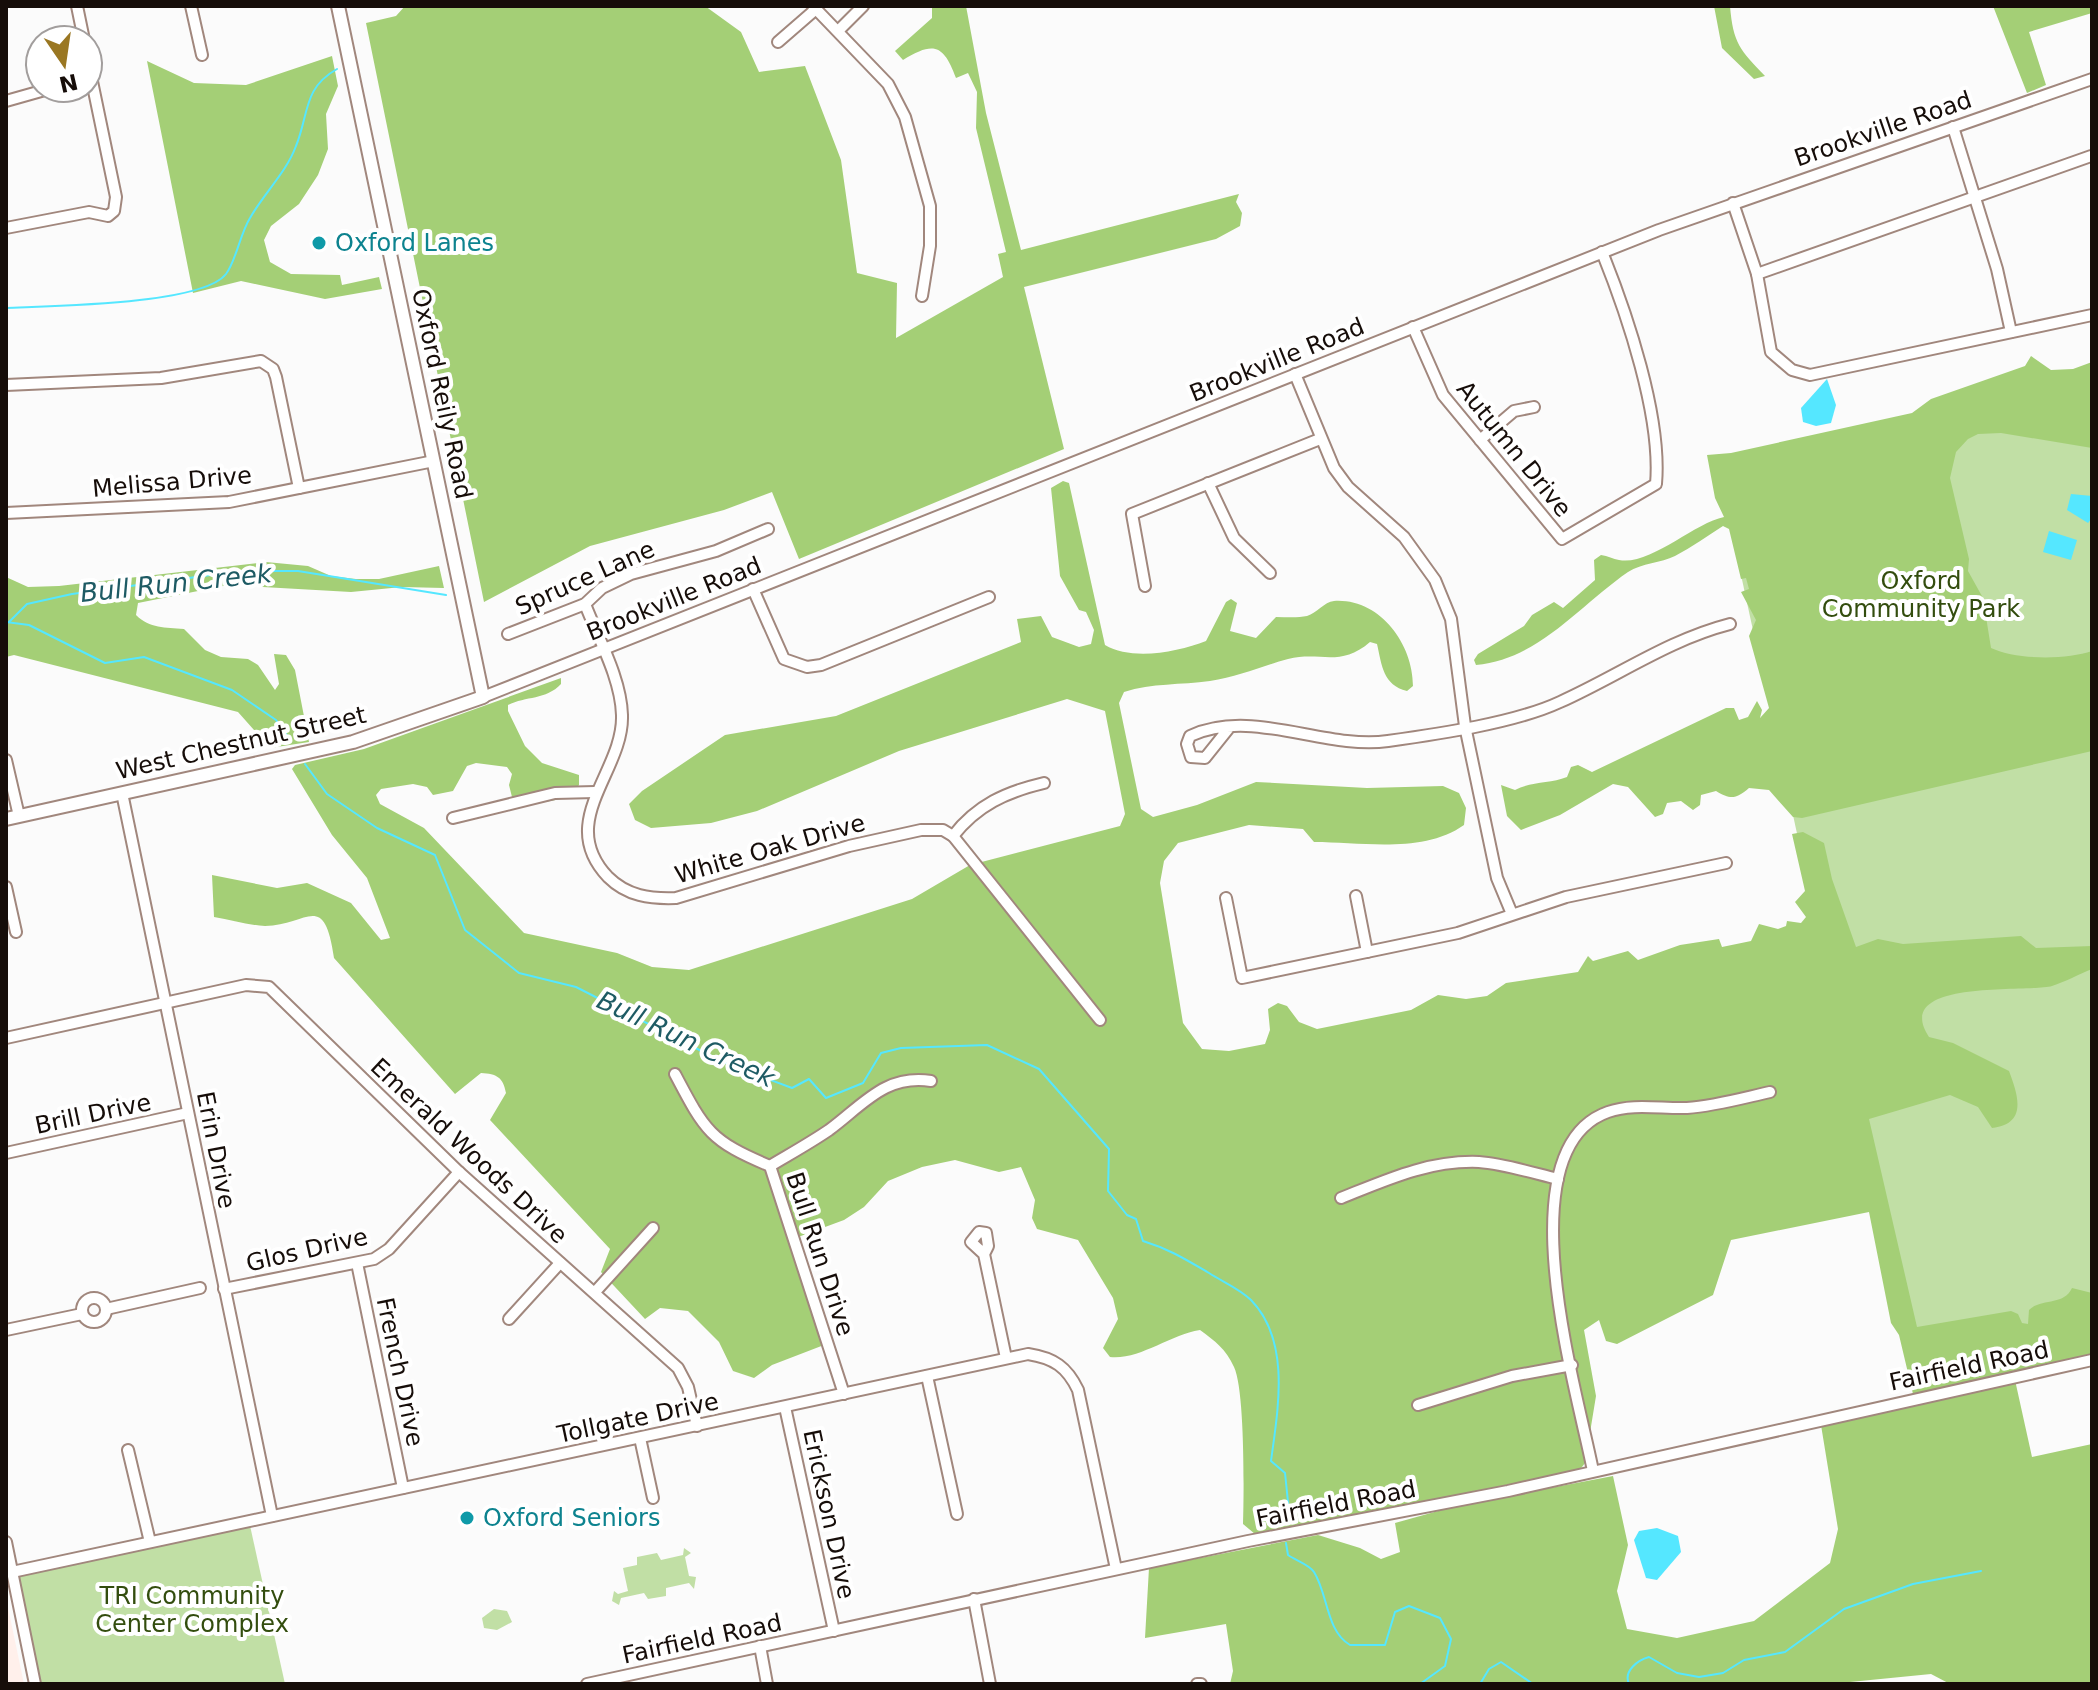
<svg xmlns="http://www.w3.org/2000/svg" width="2098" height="1690" viewBox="0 0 2098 1690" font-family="'DejaVu Sans',sans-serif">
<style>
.built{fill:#fff0eb}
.green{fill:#c1dfa5}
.forest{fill:#a4cf76}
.water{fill:#55e7ff}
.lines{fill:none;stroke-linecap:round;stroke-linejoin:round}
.stream{stroke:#55e7ff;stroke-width:2}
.minor-casing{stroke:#a1877d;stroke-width:14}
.major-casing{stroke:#a1877d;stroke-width:16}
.minor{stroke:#fff;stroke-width:10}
.major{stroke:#fff;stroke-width:12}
.culture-dot{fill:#0f9aa8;stroke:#fff;stroke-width:3}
.labels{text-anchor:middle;stroke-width:8;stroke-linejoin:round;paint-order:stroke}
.street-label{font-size:24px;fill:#160d09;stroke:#fff}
.culture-label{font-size:24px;fill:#0d838f;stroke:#fff;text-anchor:start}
.park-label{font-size:24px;fill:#334d0e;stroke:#fff}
.water-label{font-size:26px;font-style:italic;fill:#1e5b64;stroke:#fff}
</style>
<rect width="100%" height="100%" fill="#fbfbfb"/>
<polygon class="built" points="6,1598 24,1684 6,1684"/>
<g class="green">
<polygon points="2092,379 2092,1360 1919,1397 1717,464"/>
<polygon points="249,1521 285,1684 35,1684 12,1572"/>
<polygon points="684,1548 691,1553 685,1557 689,1576 696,1577 694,1589 689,1583 666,1588 666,1596 648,1599 644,1593 621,1598 619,1605 612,1601 614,1591 618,1594 628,1591 623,1568 637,1565 637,1557 657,1553 661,1560 683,1555"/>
<polygon points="494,1609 507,1611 512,1622 497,1630 484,1628 482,1618"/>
</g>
<g class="forest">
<path d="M405,6H705L741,32L759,72L805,66L841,160L857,273L897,283L896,338L1003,277L998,254L1006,252L976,128L977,92L968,73L956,78C944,46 935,40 903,60L895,51L932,18V6H966L986,113L1021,250L1239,194L1236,202L1242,213L1240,226L1216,239L1024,287L1064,449L799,559L772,492L724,510L590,546L484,602L366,23L396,16Z"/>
<path d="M1714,6H1730C1733,43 1740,50 1765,76L1754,79L1722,48Z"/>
<polygon points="1993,6 2092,6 2092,13 2029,32 2046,85 2027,93"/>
<polygon points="332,56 338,86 326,114 328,149 318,175 299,204 271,226 264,240 270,262 291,274 340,275 342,285 379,277 382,289 325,299 241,281 193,293 147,61 194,83 246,85"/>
<path d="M2031,356L2051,370L2073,369L2092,362V448L2001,433L1978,434L1968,439L1956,452L1950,478L1969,559L1968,571L1983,598L1991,648C2017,660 2066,660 2092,651V751L1802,818L1793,817L1769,790L1749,788C1736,799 1731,800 1716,791L1701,795L1700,805L1693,810L1681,801L1667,803L1663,814L1655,817L1628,787L1613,784L1560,815L1521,830L1507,816L1501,785L1515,790C1532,781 1550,784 1567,777L1571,767L1578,765L1592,772L1726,708H1734L1739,720L1748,717L1757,701L1762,710L1760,718L1769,708L1749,636L1756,620L1741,592L1749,589L1746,578L1741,579L1729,529L1723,526C1707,536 1692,547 1675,556C1661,563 1642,563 1628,572C1580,605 1538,660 1476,665L1474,660L1478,654L1524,626L1532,615L1554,602L1563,608L1595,580L1594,560L1601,555C1608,556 1613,559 1619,560C1650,566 1694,523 1724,517L1715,498L1707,455L1731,453L1912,413L1931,399L2025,366Z"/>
<path d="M1063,481L1069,483L1105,645C1132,661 1178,652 1206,641L1226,602L1231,599L1237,603L1230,631L1256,638L1276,617C1286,617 1298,618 1307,616C1317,613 1324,602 1334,601C1379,598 1413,643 1413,686L1407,691C1383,685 1382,666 1377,644L1370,642C1340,668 1321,651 1288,659C1262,666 1238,677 1210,681C1181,685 1152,683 1124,692L1119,703L1141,809L1153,817L1197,805L1256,782L1367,788L1443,786L1459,793L1466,808L1464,825C1423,854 1362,842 1314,842L1303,829L1249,825L1178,843L1164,861L1160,883L1183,1023L1202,1049L1229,1051L1265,1044L1270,1030L1268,1009L1278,1003L1287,1006L1299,1022L1317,1029L1411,1010L1438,995L1466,999L1487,996L1506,983L1578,972L1588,956L1593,961L1628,951L1638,960L1680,945L1719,939L1722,947L1751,941L1759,924L1778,929L1786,926L1787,921L1801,923L1806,917L1795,902L1805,891L1792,834L1803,832L1824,843L1832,879L1856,947L1878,939L1903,944L2021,936L2036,948L2092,946V969C2079,974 2065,982 2052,986C2028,993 1890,978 1929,1037L1953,1043L2009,1071C2018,1095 2028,1124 1992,1128L1978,1107L1950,1095L1869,1119L1917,1327L2011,1311L2018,1314L2022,1323L2028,1324L2029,1310C2041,1298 2064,1306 2072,1288L2092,1293V1354L1913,1394L1899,1335L1891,1323L1869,1212L1731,1240L1713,1295L1617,1344L1606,1341L1599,1320L1584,1330L1596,1396L1585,1463L1579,1471L1396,1510L1255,1534L1243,1524C1244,1494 1245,1390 1234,1367C1226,1349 1215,1341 1200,1330C1169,1335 1140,1360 1110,1357L1103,1348L1118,1319L1113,1298L1078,1240L1037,1229L1032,1218L1035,1200L1021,1167L999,1172L955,1160L922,1167L888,1181L864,1207L844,1220L790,1240L824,1345L772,1365L754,1378L733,1371L719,1342L688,1311L660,1308L645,1319L601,1272L610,1249L490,1120L506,1093C503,1077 497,1074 481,1073L455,1094L334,958C324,889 307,926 265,926C248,925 231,920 214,917L212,875L277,888L307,883L351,903L381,940L390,938L367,878L332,835L292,769L295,765L364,749L561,678V684C546,700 526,696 508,705V711L525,746L542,763L579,775V785L571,797L524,806L513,801L509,785L512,774L507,767L476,763L467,766L453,791L433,795L427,787L413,784L381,789L376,795L380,804L424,828L524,933L617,953L652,967L689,970L912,899L970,865L1120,826L1125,814L1105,711L1067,699L899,751L757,811L711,823L651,828L635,820L629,804L642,791L725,735L836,716L1021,642L1017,619L1041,616L1052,637L1079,647L1091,644L1094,630L1086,612L1079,610L1060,576L1051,488Z"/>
<path d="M266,562L308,566L331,576L356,579H379L439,566L444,588L402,587L351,592L228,585L138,603L136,615C150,629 165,627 184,629L205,650L221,657L248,659L258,665L275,690L279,684L274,654L286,655L295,670L309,742L270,748L238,712L14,655L6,657V577L28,587L59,586Z"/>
<polygon points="2015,1380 2032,1457 2092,1444 2092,1684 1950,1684 1931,1674 1830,1684 1230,1684 1233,1671 1226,1624 1145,1638 1149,1568 1318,1535 1360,1548 1381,1559 1400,1552 1395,1523 1456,1506 1613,1476 1628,1545 1617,1591 1627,1629 1677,1638 1754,1621 1830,1563 1838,1529 1821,1425"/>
</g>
<g class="water">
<polygon points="1827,379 1836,405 1831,423 1816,426 1803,422 1801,408"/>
<polygon points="2071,494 2092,496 2092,518 2088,523 2067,510"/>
<polygon points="2049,531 2077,540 2071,560 2043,552"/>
<polygon points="1657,1528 1678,1536 1681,1552 1657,1580 1646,1578 1634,1540 1639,1531"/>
</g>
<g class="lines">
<g class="stream">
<path d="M6,308C48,306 202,305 226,274C236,261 240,234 250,218C264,193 286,173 296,146C309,114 303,88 337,69"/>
<polyline points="6,622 29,625 105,663 144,657 232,690 276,720 291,741"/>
<polyline points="9,622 27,604 72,594 240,571 298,571 446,595"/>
<path d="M305,764L327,794L377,828L435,855L465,930L519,973L576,987L723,1062L792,1088L809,1079L826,1098L863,1083L881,1053L901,1048L987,1045L1039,1069L1109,1149L1108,1191L1127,1215L1136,1219L1143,1241C1169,1249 1185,1259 1209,1273C1223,1282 1240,1289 1251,1300C1291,1341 1278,1409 1271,1461L1285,1473L1290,1521"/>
<path d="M1286,1543L1288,1555C1295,1560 1310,1565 1314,1572C1328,1594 1326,1631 1350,1645H1385L1395,1612L1409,1606L1440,1618L1451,1639L1445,1666L1420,1684"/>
<polyline points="1480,1684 1489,1669 1501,1662 1533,1684"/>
<path d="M1629,1684C1623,1671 1638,1660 1649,1657L1677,1673L1699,1677L1723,1673L1744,1660L1785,1652L1844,1609L1913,1584L1981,1571"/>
</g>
<g class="minor-casing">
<g id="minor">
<polyline points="77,6 84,40"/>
<polyline points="191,6 202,55"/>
<polyline points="813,6 888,84 905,117 930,206 930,246 922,296"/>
<polyline points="839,30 863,6"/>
<polyline points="778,42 816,9"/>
<polyline points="6,101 52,88"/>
<polyline points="1953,127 1997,269 2011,332"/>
<polyline points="1733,203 1757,274 1771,352 1792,370 1810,375 2092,315"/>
<polyline points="6,228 89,212 108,216 114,211 116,197 88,62"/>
<polyline points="1757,274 2091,156"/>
<path d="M1413,327L1443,395L1562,539L1656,484C1662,417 1627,314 1602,252"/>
<polyline points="1295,374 1334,468 1348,487 1404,537 1435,580 1451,619 1465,726 1497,878 1512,914"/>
<polyline points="6,385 161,378 261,361 273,369 276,377 299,488"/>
<polyline points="1480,440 1514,411 1534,407"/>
<polyline points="1208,483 1234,538 1270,573"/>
<polyline points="6,513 229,502 434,461"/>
<polyline points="1145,586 1132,514 1320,439"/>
<polyline points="753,589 784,659 807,667 821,665 989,597"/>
<path d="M585,604C598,638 621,678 622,715C624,772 555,821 608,877C627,896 650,899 676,898L849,846L921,830H943L953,836L1100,1020"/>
<polyline points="508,634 585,604 602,588 631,574 716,551 768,529"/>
<polyline points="483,697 1659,230 2092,79"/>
<path d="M1229,728L1205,758L1191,757L1187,744L1190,736C1252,707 1324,750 1388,741C1438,734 1515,723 1560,702C1618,676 1668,640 1730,624"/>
<polyline points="6,760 19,816"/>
<polyline points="122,793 272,1516"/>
<polyline points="453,818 555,793 595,792"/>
<path d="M953,836C977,805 1006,792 1044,783"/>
<polyline points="6,887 16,932"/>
<polyline points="1356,896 1367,952"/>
<polyline points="1226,898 1242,978 1458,933 1566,897 1726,863"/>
<polyline points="6,1038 246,985 269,987 459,1172 678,1368 688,1387 697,1426"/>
<path d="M675,1074C705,1131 710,1141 770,1166L844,1394"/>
<polyline points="6,1153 188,1113"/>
<path d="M770,1166C790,1154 810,1143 829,1130C863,1105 885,1074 931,1081"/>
<path d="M1341,1198C1386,1180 1429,1160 1479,1162C1505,1164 1533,1173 1558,1179"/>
<polyline points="984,1254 971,1242 979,1232 986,1233 988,1246 984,1254 1006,1358"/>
<polyline points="357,1263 403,1488"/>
<polyline points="224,1289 374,1259 389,1249 459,1172"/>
<polyline points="595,1292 653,1228"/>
<circle cx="94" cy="1310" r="12"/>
<polyline points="106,1309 200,1288"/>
<polyline points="509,1319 560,1263"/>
<polyline points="6,1330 82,1314"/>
<polyline points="927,1376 957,1514"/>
<polyline points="1418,1405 1512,1376 1572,1365"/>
<polyline points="785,1407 834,1631"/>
<polyline points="640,1438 653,1498"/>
<polyline points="128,1450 150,1542"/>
<path d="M1593,1471C1578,1393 1503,1149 1608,1112C1633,1103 1661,1109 1687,1108C1715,1106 1743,1098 1770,1092"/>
<polyline points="6,1542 35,1684"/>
<path d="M12,1572L1028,1354C1054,1358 1067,1367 1078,1390L1116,1569"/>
<polyline points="974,1599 990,1684"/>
<polyline points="760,1646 767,1684"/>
<polyline points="587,1684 1248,1541 1508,1491 2092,1360"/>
<polyline points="1197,1684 1201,1684"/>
</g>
</g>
<g class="major-casing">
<polyline id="major" points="6,819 353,742 483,697 338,6"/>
</g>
<use href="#minor" class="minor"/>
<use href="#major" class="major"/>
</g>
<g class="culture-dot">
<circle cx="319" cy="243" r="8"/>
<circle cx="467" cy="1518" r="8"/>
</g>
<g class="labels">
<g class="street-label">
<text transform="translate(1883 129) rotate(-19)" y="8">Brookville Road</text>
<text transform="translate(1277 360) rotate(-22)" y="8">Brookville Road</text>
<text transform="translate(442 394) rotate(78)" y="8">Oxford Reily Road</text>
<text transform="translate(1514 449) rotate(51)" y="8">Autumn Drive</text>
<text transform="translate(172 482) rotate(-5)" y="8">Melissa Drive</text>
<text transform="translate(585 578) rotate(-24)" y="8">Spruce Lane</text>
<text transform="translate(674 599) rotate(-22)" y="8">Brookville Road</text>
<text transform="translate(241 743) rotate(-13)" y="8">West Chestnut Street</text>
<text transform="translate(770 849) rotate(-16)" y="8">White Oak Drive</text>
<text transform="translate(93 1114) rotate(-12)" y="8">Brill Drive</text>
<text transform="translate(216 1150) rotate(79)" y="8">Erin Drive</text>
<text transform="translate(469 1151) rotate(43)" y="8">Emerald Woods Drive</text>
<text transform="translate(307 1250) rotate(-13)" y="8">Glos Drive</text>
<text transform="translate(820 1254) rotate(72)" y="8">Bull Run Drive</text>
<text transform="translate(1969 1366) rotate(-12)" y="8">Fairfield Road</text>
<text transform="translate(400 1372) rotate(78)" y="8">French Drive</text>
<text transform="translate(638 1418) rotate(-12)" y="8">Tollgate Drive</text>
<text transform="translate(1336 1504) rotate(-11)" y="8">Fairfield Road</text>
<text transform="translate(829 1514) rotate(78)" y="8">Erickson Drive</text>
<text transform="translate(702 1639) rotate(-12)" y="8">Fairfield Road</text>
</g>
<g class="culture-label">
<text x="335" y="251">Oxford Lanes</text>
<text x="483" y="1526">Oxford Seniors</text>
</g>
<g class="park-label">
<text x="1921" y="589">Oxford<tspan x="1921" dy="28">Community Park</tspan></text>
<text x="192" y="1604">TRI Community<tspan x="192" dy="28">Center Complex</tspan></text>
</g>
<g class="water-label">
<text transform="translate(176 583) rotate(-6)" y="9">Bull Run Creek</text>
<text transform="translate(686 1039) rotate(25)" y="9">Bull Run Creek</text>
</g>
</g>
<rect width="2098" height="1690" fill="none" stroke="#160d09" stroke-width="16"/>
<g transform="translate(64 64) rotate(167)"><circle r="38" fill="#ffffff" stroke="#a29e9d" stroke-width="2"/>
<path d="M0-6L14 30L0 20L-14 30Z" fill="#9a7722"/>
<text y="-12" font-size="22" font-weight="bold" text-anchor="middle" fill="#160d09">N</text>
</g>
</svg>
